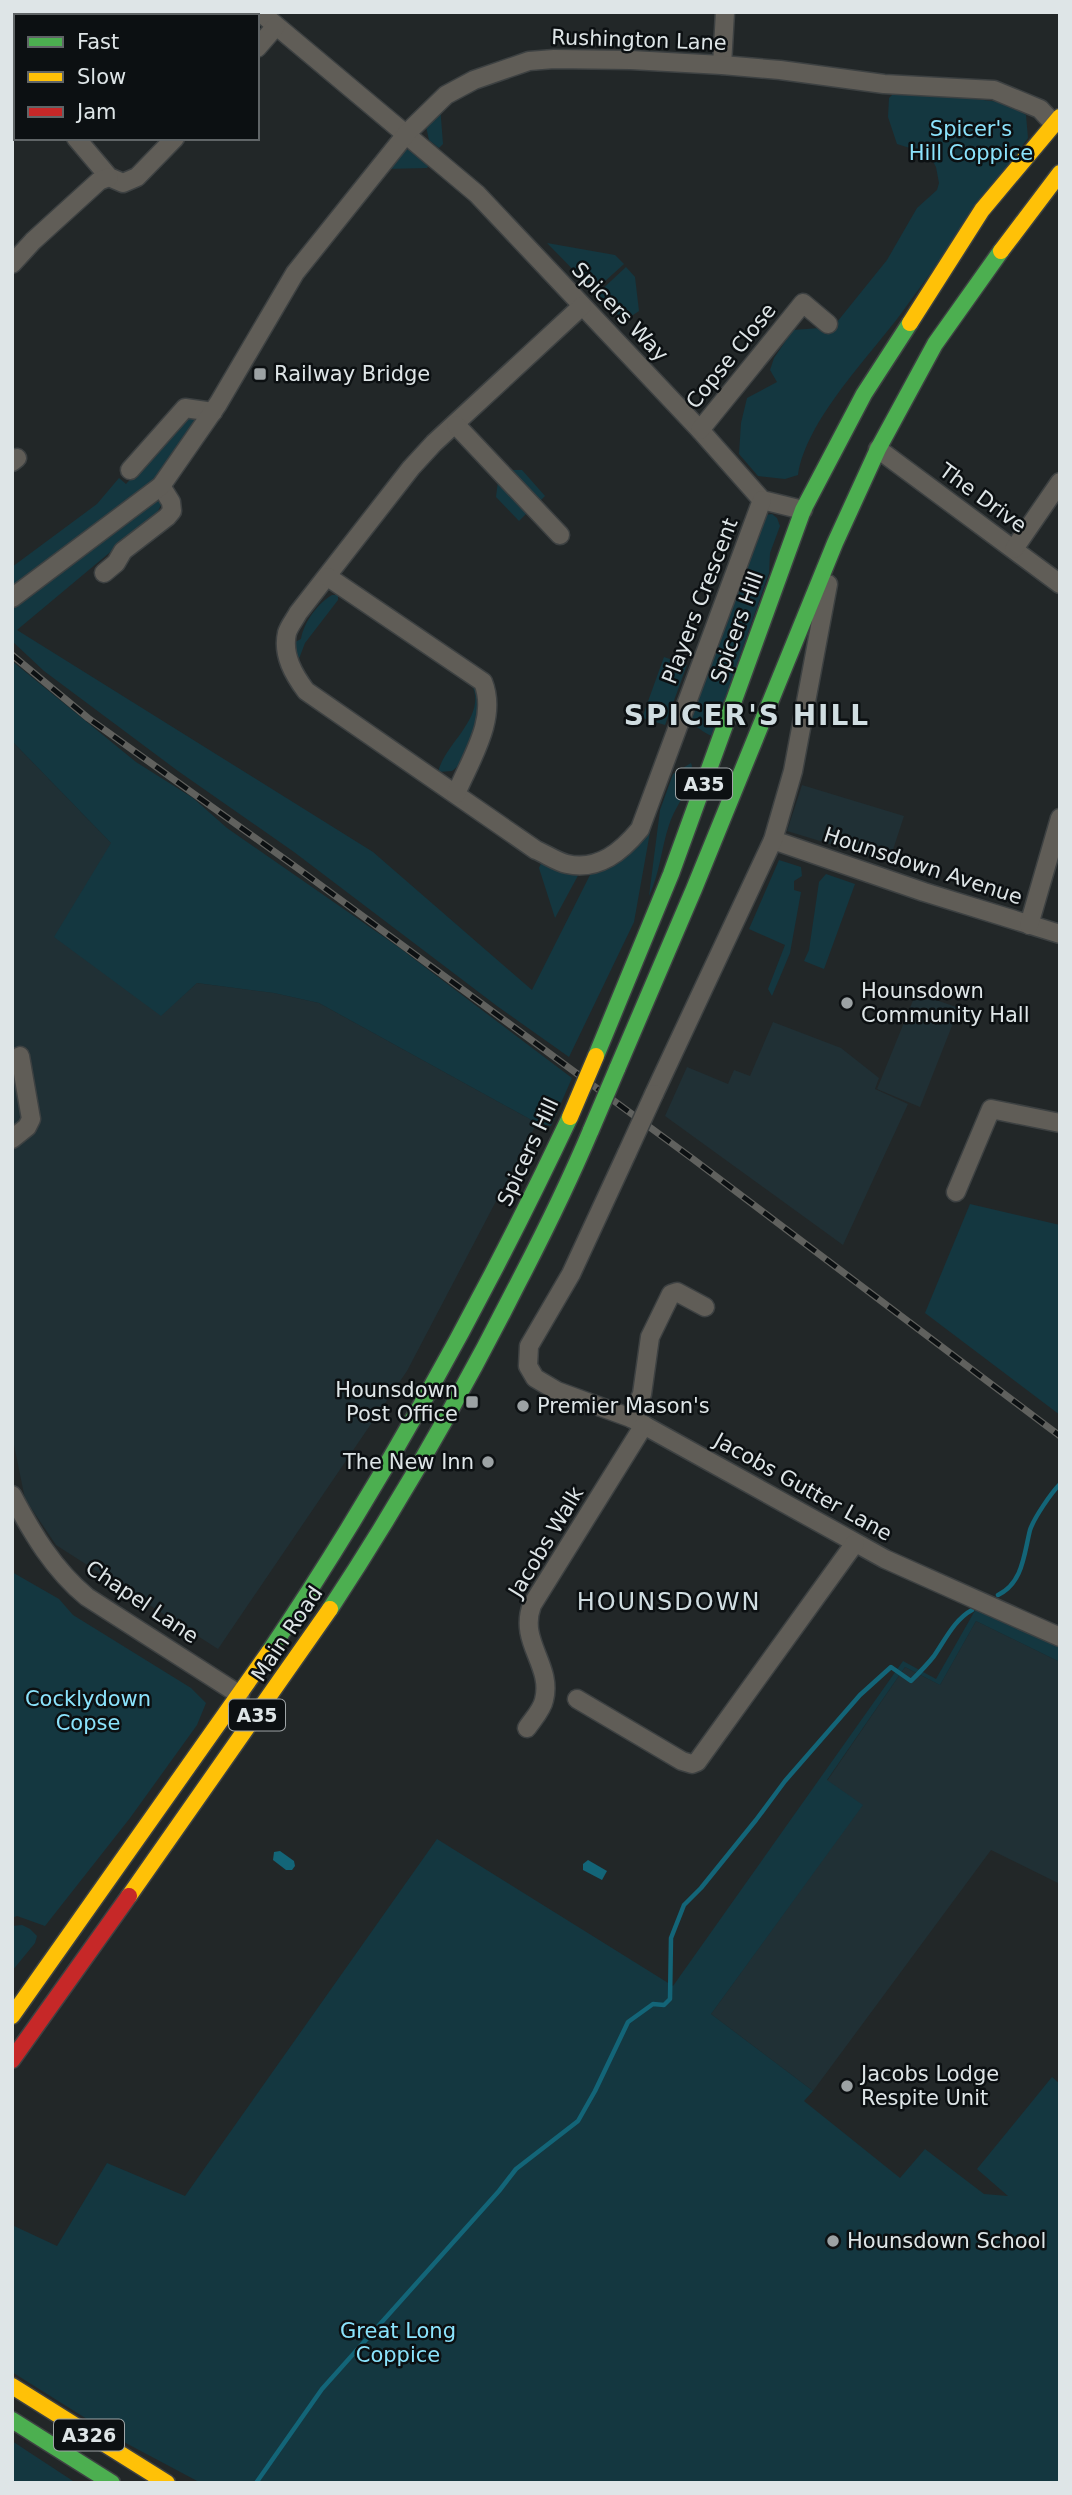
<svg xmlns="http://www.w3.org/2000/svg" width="1072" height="2495" viewBox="0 0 1072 2495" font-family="'DejaVu Sans',sans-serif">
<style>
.built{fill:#203035}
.green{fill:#143740}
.water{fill:#136578}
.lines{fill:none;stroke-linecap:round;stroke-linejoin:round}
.stream{stroke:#136578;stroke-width:4.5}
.street-casing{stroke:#3d4142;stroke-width:21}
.fast-casing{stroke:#3d4142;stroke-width:19}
.slow-casing{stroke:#3d4142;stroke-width:19}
.jam-casing{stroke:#3d4142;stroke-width:19}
.street{stroke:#605d57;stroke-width:18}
.fast{stroke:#4caf50;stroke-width:16}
.slow{stroke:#ffc107;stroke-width:16}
.jam{stroke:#c62828;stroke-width:16}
.rail-casing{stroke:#60615e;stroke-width:7}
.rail{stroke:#0c1012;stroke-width:4.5;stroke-dasharray:13;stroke-linecap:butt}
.street-bridge-casing{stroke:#3d4142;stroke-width:21;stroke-linecap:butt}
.fast-bridge-casing{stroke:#3d4142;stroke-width:19;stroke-linecap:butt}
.slow-bridge-casing{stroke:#3d4142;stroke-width:19;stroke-linecap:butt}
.street-bridge{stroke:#605d57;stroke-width:18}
.fast-bridge{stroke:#4caf50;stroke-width:16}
.slow-bridge{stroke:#ffc107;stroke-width:16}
.poi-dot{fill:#9ca2a4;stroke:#0c1012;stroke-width:2.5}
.labels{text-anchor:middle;stroke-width:5;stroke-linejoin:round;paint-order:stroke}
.shield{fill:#0c1012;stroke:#9fa5a7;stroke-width:2}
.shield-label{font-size:19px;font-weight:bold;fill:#dee5e7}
.street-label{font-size:21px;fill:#dee5e7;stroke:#0c1012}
.park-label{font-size:21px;fill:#8be3fc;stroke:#0c1012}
.poi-label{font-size:21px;fill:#dee5e7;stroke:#0c1012;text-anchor:start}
.quarter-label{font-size:24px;letter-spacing:2px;fill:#d0dde1;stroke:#0c1012}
.district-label{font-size:28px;font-weight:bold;letter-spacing:2px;fill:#d0dde1;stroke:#0c1012}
</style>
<rect width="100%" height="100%" fill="#222728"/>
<g class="built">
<polygon points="12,741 111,843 161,1015 197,983 274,993 319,1003 537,1123 407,1371 218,1649 56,1545 25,1499 12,1435"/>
<polygon points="802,785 904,816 889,862 787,831"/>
<polygon points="916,993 959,1008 920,1107 877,1089"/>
<polygon points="773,1022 841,1048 879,1078 875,1089 908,1104 843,1245 665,1116 687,1067 728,1084 734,1070 750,1076"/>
<polygon points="976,1621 1060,1662 1060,1884 991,1850 813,2091 711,2014 862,1805 827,1781 905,1667 940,1685"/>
</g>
<g class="green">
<path d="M895,92L936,94L1007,103L1026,115L1028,138C985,197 943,256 900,315C867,359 806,421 798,475L785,479L758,476L739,454L741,423L747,398L777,382L770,370L774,358L793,330L833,327L887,260L917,208L937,190L939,183L936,167L929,154L897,144L888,117L889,98Z"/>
<polygon points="440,105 443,144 439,148 429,140 425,122"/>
<polygon points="402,150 411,150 432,162 427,168 384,169"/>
<polygon points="547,243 615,255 624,264 594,291"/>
<polygon points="626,267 635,277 639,311 624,321 597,294"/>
<polygon points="189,416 199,416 156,479 12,588 12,567 97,504 119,478 126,484"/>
<polygon points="509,470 522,470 545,496 538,503"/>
<polygon points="498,481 528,512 519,521 496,497"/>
<polygon points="156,498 162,503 157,513 17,630 373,852 532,990 590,875 633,849 652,821 634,922 569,1057 497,1006 294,852 178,771 44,671 12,641 12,605"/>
<path d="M772,514L777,518L780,526L770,553L769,573L712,736C702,733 698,724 686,724L764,515Z"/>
<path d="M332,595H338V600L305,643L297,664L295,642L301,639C304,622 317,604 332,595Z"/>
<polygon points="664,657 687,665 665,725 642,718"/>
<polygon points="12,661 136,762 193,798 227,828 397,946 572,1078 551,1126 537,1123 319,1003 274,993 197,983 161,1016 54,937 111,843 12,741"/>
<path d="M471,683L481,693L483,706L463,762L452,771L438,772C445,743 489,716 471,683Z"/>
<path d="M691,763L692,766L689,777L690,779C685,796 674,809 669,825C661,849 660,873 649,896L660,810L673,774Z"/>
<polygon points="779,860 801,867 802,876 794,881 794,890 801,892 790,953 772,996 768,989 785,945 749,929"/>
<polygon points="542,861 581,870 555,918 539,868"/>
<polygon points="826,874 855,884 824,969 804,961 809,950 819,882"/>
<polygon points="970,1204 1060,1225 1060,1415 925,1313"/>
<polygon points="12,1572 59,1599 73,1615 191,1688 206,1703 197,1725 130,1818 45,1926 17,1916 12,1918"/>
<polygon points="977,1607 1060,1645 1060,1662 976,1621 940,1685 905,1667 827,1780 863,1805 711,2014 813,2091 804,2101 900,2178 925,2149 984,2194 1008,2196 977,2169 1052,2077 1060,2084 1060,2483 201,2483 122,2441 12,2372 12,2225 57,2246 107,2163 185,2196 437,1839 673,1986 903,1661 936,1679"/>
<polygon points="22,1925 30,1929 37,1936 35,1943 12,1971 12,1926"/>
<polygon points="12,2441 76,2483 12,2483"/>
</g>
<g class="water">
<polygon points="280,1851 294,1861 295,1866 292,1870 286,1870 273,1860 274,1852"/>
<polygon points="588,1860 607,1871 602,1880 583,1870 583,1864"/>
</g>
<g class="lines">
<g class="stream">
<path d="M998,1595C1023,1583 1024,1554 1030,1530C1034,1518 1051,1493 1060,1484"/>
<path d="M256,2483L322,2389L499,2191L516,2169L578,2121L595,2091L628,2022L653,2004L664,2005L670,1999L671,1938L684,1905L701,1888L756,1820L785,1781L860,1695L891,1667L911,1681C919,1673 927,1665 934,1656C945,1640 955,1619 972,1610"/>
</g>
<g class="street-casing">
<g id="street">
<polyline points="260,12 477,194 700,430 762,500 803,510"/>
<polyline points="257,48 276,26"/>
<polyline points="12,61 16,65"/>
<polyline points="722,65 725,12"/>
<polyline points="76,138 109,177 123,183 137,177 175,138"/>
<polyline points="12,264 33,241 99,181 109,177"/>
<path d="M582,306L434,443L411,468L298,613C295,619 289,626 287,633C282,655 294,675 306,691L536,850C546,854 557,862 567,864C599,871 622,851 640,829L762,500"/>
<polyline points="456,425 560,535"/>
<polyline points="700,430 803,303 828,324"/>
<polyline points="878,449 1060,584"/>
<polyline points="12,462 17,458"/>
<polyline points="130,470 185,408 213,412"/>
<polyline points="1014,549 1060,482"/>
<polyline points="104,573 116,563 123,551 167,517 172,511 171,502 161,486"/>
<path d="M328,577L483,682C498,719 470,760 456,794"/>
<polyline points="12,598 161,486 218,404 295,273 407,133 446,95 474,80 529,61 554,59 631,60 722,65 780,70 884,84 994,90 1040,109 1054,124"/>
<polyline points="773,840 924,892 1060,934"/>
<polyline points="1029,925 1060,818"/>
<polyline points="654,1094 773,840 793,771 828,584"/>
<polyline points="12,1139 27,1127 31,1119 20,1056"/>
<polyline points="627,1153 571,1274 529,1346 528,1366 535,1378 557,1391 631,1418 885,1559 1060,1637"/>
<polyline points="956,1192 991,1109 1060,1123"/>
<polyline points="631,1418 642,1394 650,1337 671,1294 677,1292 705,1307"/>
<path d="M12,1495C32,1533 53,1569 87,1597L240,1695"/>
<polyline points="577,1699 682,1761 692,1764 697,1762 855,1543"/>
<path d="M527,1728C533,1719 542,1710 544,1700C553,1665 518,1642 532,1605L644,1425"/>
</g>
</g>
<g class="fast-casing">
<g id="fast">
<polyline points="596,1056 671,874 803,510 864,394 910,323"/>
<polyline points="617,1069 694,889 835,543 878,449 935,344 1001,251"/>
<path d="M330,1609C399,1504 461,1396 518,1283C544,1233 569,1182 591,1130"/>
<path d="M269,1652C384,1481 482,1303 570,1117"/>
<polyline points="12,2420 112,2483"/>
</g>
</g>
<g class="slow-casing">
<g id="slow">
<polyline points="1001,251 1060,173"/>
<polyline points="910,323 982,210 1060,117"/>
<polyline points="129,1896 330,1609"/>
<polyline points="12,2016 269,1652"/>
<polyline points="12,2386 167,2483"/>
</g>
</g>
<g class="jam-casing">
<polyline id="jam" points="12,2060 129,1896"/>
</g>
<use href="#street" class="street"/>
<use href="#fast" class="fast"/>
<use href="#slow" class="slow"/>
<use href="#jam" class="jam"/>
<g class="rail-casing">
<polyline id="rail" points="12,655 88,718 300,870 693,1159 1060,1436"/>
</g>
<use href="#rail" class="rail"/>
<g class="street-bridge-casing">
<polyline id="street-bridge" points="627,1153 654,1094"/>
</g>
<g class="fast-bridge-casing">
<polyline id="fast-bridge" points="591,1130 617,1069"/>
</g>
<g class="slow-bridge-casing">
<polyline id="slow-bridge" points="570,1117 596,1056"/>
</g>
<use href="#street-bridge" class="street-bridge"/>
<use href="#fast-bridge" class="fast-bridge"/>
<use href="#slow-bridge" class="slow-bridge"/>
</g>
<g class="poi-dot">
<rect x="253" y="367" width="14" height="14" rx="3.5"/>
<circle cx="847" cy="1003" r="7"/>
<rect x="465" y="1395" width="14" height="14" rx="3.5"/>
<circle cx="523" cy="1406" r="7"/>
<circle cx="488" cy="1462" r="7"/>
<circle cx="847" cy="2086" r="7"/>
<circle cx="833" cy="2241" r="7"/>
</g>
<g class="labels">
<g class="shield">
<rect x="676" y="768.5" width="56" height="31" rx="5"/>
<rect x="229" y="1699.5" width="56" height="31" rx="5"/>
<rect x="54" y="2419.5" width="70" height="31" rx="5"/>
</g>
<g class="shield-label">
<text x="704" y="791">A35</text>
<text x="257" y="1722">A35</text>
<text x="89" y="2442">A326</text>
</g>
<g class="street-label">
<text transform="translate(639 40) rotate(2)" y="7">Rushington Lane</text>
<text transform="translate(620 312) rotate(46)" y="7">Spicers Way</text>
<text transform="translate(731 356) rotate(-51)" y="7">Copse Close</text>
<text transform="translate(983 498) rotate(36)" y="7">The Drive</text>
<text transform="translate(700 601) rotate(-69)" y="7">Players Crescent</text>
<text transform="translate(737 627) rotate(-70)" y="7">Spicers Hill</text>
<text transform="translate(923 866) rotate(18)" y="7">Hounsdown Avenue</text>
<text transform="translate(528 1152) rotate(-65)" y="7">Spicers Hill</text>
<text transform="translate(803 1487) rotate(29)" y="7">Jacobs Gutter Lane</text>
<text transform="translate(546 1542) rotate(-59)" y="7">Jacobs Walk</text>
<text transform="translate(142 1602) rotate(34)" y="7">Chapel Lane</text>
<text transform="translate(287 1634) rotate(-56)" y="7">Main Road</text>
</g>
<g class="park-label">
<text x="971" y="136">Spicer's<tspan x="971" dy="24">Hill Coppice</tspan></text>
<text x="88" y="1706">Cocklydown<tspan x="88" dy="24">Copse</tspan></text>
<text x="398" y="2338">Great Long<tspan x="398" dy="24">Coppice</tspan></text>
</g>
<g class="poi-label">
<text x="274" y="381">Railway Bridge</text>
<text x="861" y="998">Hounsdown<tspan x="861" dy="24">Community Hall</tspan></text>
<text x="458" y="1397" text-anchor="end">Hounsdown<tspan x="458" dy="24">Post Office</tspan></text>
<text x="537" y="1413">Premier Mason's</text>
<text x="474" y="1469" text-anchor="end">The New Inn</text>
<text x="861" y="2081">Jacobs Lodge<tspan x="861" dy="24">Respite Unit</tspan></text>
<text x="847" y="2248">Hounsdown School</text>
</g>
<g class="quarter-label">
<text x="669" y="1610">HOUNSDOWN</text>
</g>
<g class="district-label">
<text x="747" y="725">SPICER'S HILL</text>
</g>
</g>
<rect width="1072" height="2495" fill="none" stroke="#dee5e7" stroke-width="28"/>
<rect x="14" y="14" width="245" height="126" fill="#0c1012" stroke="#606567" stroke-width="2"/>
<rect x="28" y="37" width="35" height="10" fill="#4caf50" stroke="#606567" stroke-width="2"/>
<text x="77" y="49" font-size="21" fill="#dee5e7">Fast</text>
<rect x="28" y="72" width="35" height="10" fill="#ffc107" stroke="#606567" stroke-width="2"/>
<text x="77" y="84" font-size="21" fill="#dee5e7">Slow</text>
<rect x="28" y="107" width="35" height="10" fill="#c62828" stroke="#606567" stroke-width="2"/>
<text x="77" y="119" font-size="21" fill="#dee5e7">Jam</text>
</svg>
